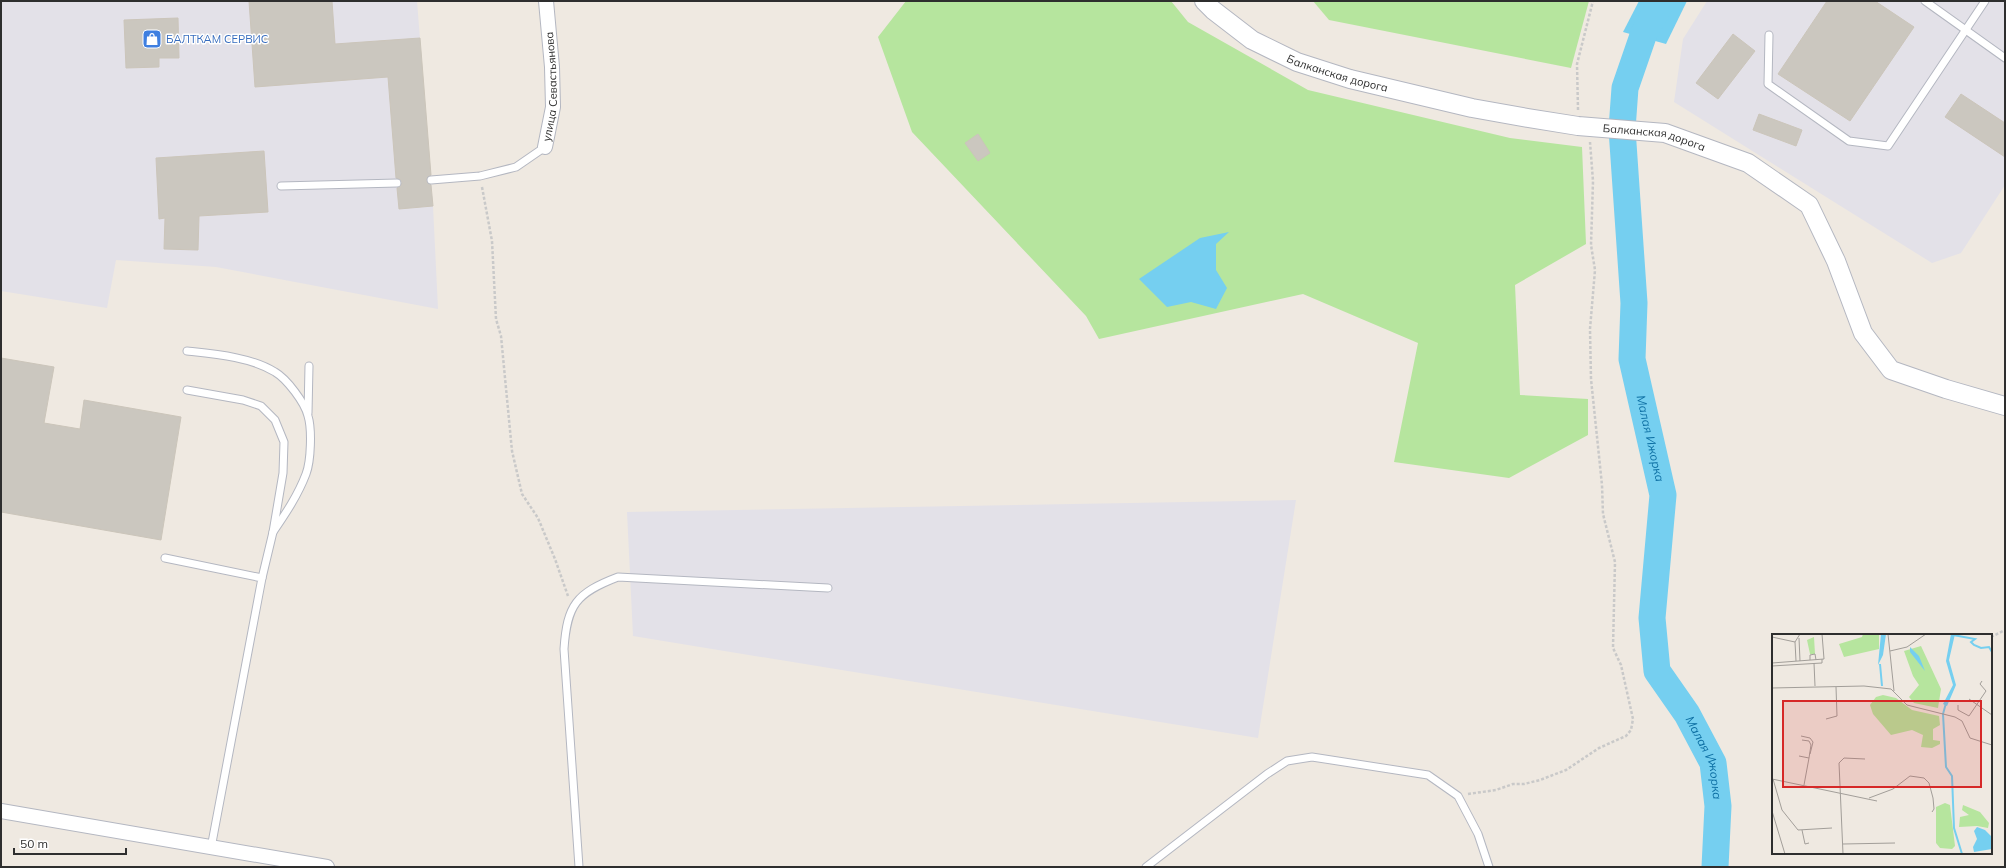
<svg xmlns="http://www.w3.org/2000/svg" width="2006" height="868" viewBox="0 0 2006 868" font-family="Mulish,sans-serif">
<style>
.industrial{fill:#e3e1e8}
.green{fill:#b6e59e}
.water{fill:#75cff0}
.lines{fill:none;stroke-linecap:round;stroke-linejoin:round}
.river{stroke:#75cff0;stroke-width:27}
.building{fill:#cbc7bf;stroke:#cbc5ba}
.service-casing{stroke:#b4b7c1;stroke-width:9}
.minor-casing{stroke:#b4b7c1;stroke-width:16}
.tertiary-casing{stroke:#b4b7c1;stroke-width:20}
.path{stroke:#c9c9c9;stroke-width:2.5;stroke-dasharray:3 2;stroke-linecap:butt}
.service{stroke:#fff;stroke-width:7}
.minor{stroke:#fff;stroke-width:14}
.tertiary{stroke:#fff;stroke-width:18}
.labels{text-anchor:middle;stroke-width:3;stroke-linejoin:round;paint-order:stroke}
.shop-label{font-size:11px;fill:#366cbe;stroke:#fff;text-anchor:start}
.street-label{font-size:11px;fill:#2e2e2e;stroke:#fff}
.water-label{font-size:12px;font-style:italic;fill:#0d6fa3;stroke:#fff}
.inset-river{fill:none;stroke:#75cff0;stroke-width:2}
.inset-road{fill:none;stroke:#a29e99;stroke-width:1}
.view{fill:#d62828;fill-opacity:0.15;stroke:#d62828;stroke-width:2}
.inset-edge{fill:none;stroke:#2e2e2e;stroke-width:2}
</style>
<rect width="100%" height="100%" fill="#efe9e1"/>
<g class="industrial">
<polygon points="1,1 417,1 433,206 438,309 216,267 116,260 107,308 1,291"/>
<polygon points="1707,1 2005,1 2005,185 1961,253 1932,263 1674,102 1683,39"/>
<polygon points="1296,500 1258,738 633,636 627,512"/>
</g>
<g class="green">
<polygon points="906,1 1171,1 1188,22 1308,90 1510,138 1582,147 1586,244 1515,285 1520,395 1588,399 1588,435 1509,478 1394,462 1418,343 1303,294 1099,339 1086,316 912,132 878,37"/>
<polygon points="1313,1 1589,1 1571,68 1329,20"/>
</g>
<g class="water">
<polygon points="1639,1 1687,1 1666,44 1623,32"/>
<polygon points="1229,232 1216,244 1216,270 1227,288 1216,309 1191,302 1167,307 1139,279 1200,238"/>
</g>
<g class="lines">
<path class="river" id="s1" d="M1662,1L1644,33L1625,88L1622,129L1634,303L1632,359L1663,495L1652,618L1657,671L1687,714L1713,763L1718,806L1715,867"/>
</g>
<g class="building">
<polygon points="249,1 332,1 335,44 420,38 431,175 427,178 426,181 431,185 433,206 399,209 397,188 401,186 402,182 400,179 396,178 388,77 255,87"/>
<polygon points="1827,1 1875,1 1914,27 1850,121 1778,74"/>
<polygon points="178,18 179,58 159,58 159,67 126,68 124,20"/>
<polygon points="1733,34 1755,51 1718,99 1696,83"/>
<polygon points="1961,94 2005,123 2005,157 1945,117"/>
<polygon points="1759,114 1802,130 1796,146 1753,130"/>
<polygon points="978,134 990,153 978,161 965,143"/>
<polygon points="264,151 268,212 199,216 198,250 164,249 165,218 159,219 156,158"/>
<polygon points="1,358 54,367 44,423 80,429 84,400 181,417 161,540 1,512"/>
</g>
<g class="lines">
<g class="service-casing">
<g id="service">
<polyline points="1925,1 2005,58"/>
<polyline points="1769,35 1768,84 1849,141 1888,146 1985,1"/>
<polyline points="431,180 480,176 516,167 545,147"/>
<polyline points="281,186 397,183"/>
<path d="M187,351C215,354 251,357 275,372C287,379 305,403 308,416C312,429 311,461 306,474C298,495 286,513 273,532"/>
<polyline points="187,390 243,400 261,406 275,420 284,442 283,473 273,532 262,578"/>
<polyline points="308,413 309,366"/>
<polyline points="165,558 262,578 211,848"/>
<path d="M579,867L564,649C567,605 576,593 618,577L828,588"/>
<polyline points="1146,867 1267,774 1287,761 1312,757 1428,775 1458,796 1478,834 1489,867"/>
</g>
</g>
<g class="minor-casing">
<g id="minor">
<path id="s2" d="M545,147L553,107L552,67L546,1"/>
<polyline points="1,811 327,867"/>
</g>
</g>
<g class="tertiary-casing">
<g id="tertiary">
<path id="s3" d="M1204,1L1213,10L1252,40L1297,62L1350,79L1472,108L1528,118L1578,126L1665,133L1748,163L1809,205L1836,261L1863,333L1891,370L1946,389L2005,406"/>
</g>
</g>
<g class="path">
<polyline points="1578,110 1577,64 1593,1"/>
<polyline points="482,187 492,241 496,319 501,336 512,451 522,494 538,518 555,559 568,596"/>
<polyline points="1991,637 2005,630"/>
<polyline points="1468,794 1496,790 1513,784 1524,784 1540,780 1566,770 1599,748 1626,736 1631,730 1633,719 1621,665 1613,648 1615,562 1603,514 1602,485 1591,379 1590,329 1595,270 1591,245 1593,181 1590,142"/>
</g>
<use href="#service" class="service"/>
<use href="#minor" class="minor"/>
<use href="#tertiary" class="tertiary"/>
</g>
<defs>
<g id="shop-square" transform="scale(1)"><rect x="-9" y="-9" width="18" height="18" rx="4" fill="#3f7fe0" stroke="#fff"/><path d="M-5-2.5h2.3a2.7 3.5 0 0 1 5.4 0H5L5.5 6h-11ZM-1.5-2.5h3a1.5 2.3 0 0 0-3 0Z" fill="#fff"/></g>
</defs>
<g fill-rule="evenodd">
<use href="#shop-square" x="152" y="39"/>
</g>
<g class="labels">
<g class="shop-label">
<text x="166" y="43">БАЛТКАМ СЕРВИС</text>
</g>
<g class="street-label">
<text dy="4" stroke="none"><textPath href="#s3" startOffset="154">Балканская дорога</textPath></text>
<text dy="4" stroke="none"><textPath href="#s2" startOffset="61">улица Севастьянова</textPath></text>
<text dy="4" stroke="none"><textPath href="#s3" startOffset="478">Балканская дорога</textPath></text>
</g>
<g class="water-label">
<text dy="4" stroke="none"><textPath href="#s1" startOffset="448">Малая Ижорка</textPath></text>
<text dy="4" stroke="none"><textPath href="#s1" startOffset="783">Малая Ижорка</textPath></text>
</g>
</g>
<g transform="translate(1772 634)">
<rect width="220" height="220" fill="#efe9e1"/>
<path d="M91,0H107V15L72,23L67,10L90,3ZM42,3L43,20H38L35,6ZM149,12L169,55L166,74L142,69L137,63L147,51L141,42L132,17ZM111,61L124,64L140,76L167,82L168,91L161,95V106L168,107V110L160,114L149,113L151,101L140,96L119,101L101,80L98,71L104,63ZM173,169L178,171L183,212L180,215L168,214L164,209V173ZM191,171L208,178L217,189L216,194L205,192L187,193L188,183L197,181L190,176Z" fill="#b6e59e"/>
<path d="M109,0H114L111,21L106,31ZM179,0H183L177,26L184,51L175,72L171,70L181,51L174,27ZM138,13L147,22L153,37L138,18ZM205,193L213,196L220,203V215L202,218L201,213L205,205L202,197Z" fill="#75cff0"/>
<path class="inset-river" d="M181,1L203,5L199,8L202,11L209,14L217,13L220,18M108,30L110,52M174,69L171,80L174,133L180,142L182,194L190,220"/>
<path class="inset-road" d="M116,0L122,57M0,3L23,8L28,0M27,4L28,27M23,8L24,27M118,17L135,13L154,0M0,21V41M38,26V21L43,20L44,26M0,29L52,25L50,0M42,29L43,52M0,32L50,29V25M0,54L92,52L119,55L135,71L183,83L190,87L198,104L220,111M197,65L220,81M186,71V76L197,82L214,57L208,50L210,47M54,85L65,82L64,53M29,102L38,104L41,108L38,120M30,106L37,107L39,111L37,124M27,122L37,124L32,151M0,145L105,167M1,145L10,176L26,196L60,194M97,164L121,155L138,142L152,144L157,149L161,164L162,175L160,178M0,177L13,220M30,196L33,210L37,209M71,210L123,209M71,220L67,129L72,124L93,125"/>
<path class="view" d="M11,67H209V153H11Z"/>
<rect width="220" height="220" class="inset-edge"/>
</g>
<rect width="2006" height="868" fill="none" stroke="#2e2e2e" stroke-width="4"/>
<path d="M14 848v6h112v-6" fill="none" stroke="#2e2e2e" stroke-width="2"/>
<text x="20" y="848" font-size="12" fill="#2e2e2e" stroke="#ffffff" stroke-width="3" paint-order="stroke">50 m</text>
</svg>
